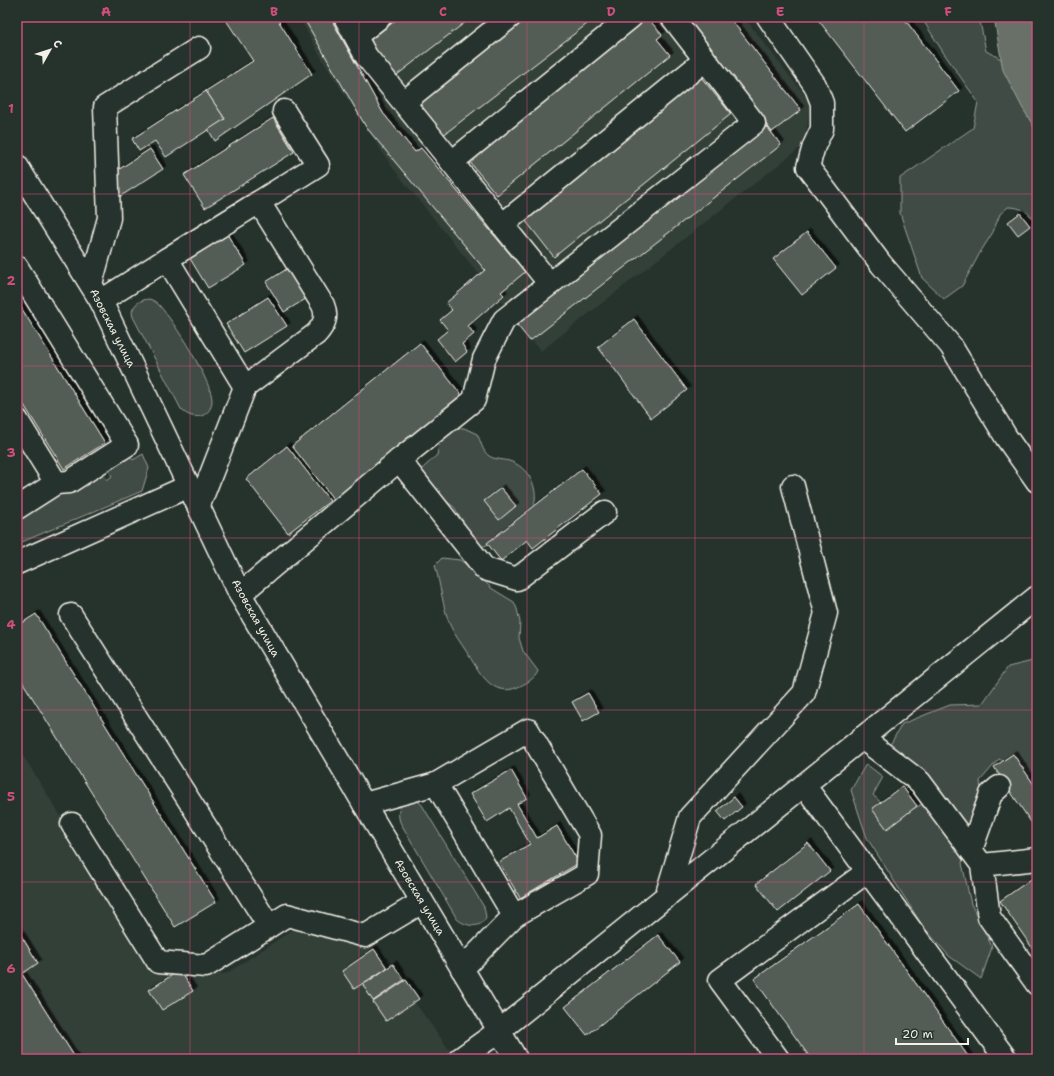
<svg xmlns="http://www.w3.org/2000/svg" width="1054" height="1076" viewBox="0 0 1054 1076" font-family="'Shantell Sans',sans-serif">
<style>
.built{fill:#333f39}
.green{fill:#414b45;stroke:#9a9e96}
.water{fill:#676f68;stroke:#9fa39b}
.building{fill:#525c55;stroke:#f4f1e8;filter:url(#shadow)}
.lines{fill:none;stroke-linecap:round;stroke-linejoin:round}
.minor-casing{stroke:#f4f1e8;stroke-width:25}
.minor{stroke:#26332d;stroke-width:22}
.grid{fill:none;stroke:#ce4e7e;stroke-width:1;stroke-opacity:0.55}
.labels{text-anchor:middle;stroke-width:3;stroke-linejoin:round;paint-order:stroke}
.street-label{font-size:11px;fill:#f4f1e8;stroke:#26332d}
.neatline{fill:none;stroke:#ce4e7e;stroke-width:1.5}
.grid-label{font-size:13px;text-anchor:middle;font-weight:bold;fill:#ce4e7e}
</style>
<defs>
<filter id="shadow"><feDropShadow dx="3.5" dy="-3.5" stdDeviation="0" flood-color="#0009"/></filter>
</defs>
<rect width="100%" height="100%" fill="#26332d"/>
<filter id="ink" filterUnits="userSpaceOnUse"><feTurbulence type="fractalNoise" baseFrequency=".025" numOctaves="2"/><feDisplacementMap in="SourceGraphic" scale="8" xChannelSelector="R" yChannelSelector="G"/><feConvolveMatrix kernelMatrix="1 2 1 2 8 2 1 2 1" color-interpolation-filters="sRGB"/></filter>
<g filter="url(#ink)">
<g class="built">
<polygon points="299,17 744,17 810,102 805,144 541,351 392,167 323,61"/>
<polygon points="17,746 157,970 226,974 295,928 376,949 456,1059 17,1059"/>
</g>
<g class="green">
<path d="M921,17H979L986,51L1037,78V223C1028,212 1022,207 1008,207L1000,214L993,232L981,251L962,286L944,299L922,278L900,213V178L973,128L978,102L943,52Z"/>
<path d="M149,299C153,300 156,302 159,305C173,320 213,383 212,401C211,419 191,421 181,409L133,317L132,312C134,303 141,300 149,299Z"/>
<path d="M458,428H464L477,434C481,441 482,451 489,456C495,460 505,459 512,462C530,469 540,491 533,508L489,544L484,546L479,547L454,507L442,498L422,474V469L437,455L440,440L450,431Z"/>
<polygon points="131,450 134,454 130,456 133,460 143,454 149,468 142,491 22,542 17,542 17,515 100,469 107,480 112,476 106,466"/>
<path d="M442,558L460,560L475,571L491,588L514,602L517,609L520,622L519,638L523,651L538,671C536,678 525,684 518,687C491,699 478,669 466,651C461,643 454,634 450,625C443,608 440,583 435,565Z"/>
<polygon points="1037,660 1037,795 1019,769 999,759 980,781 983,808 971,832 962,863 971,904 992,947 981,979 949,956 922,925 867,838 851,790 866,764 883,777 873,795 896,817 927,802 886,752 902,724 950,705 982,704 1008,667"/>
<path d="M417,800L422,805L484,907L486,917C481,930 465,926 457,919L400,822C395,805 404,803 417,800Z"/>
</g>
<polygon class="water" points="994,17 1037,17 1037,132 1022,107 1003,70"/>
<g class="building">
<polygon points="224,17 276,17 312,74 215,141 208,129 225,119 206,91 253,61"/>
<polygon points="303,17 330,17 383,113 415,152 421,148 525,272 501,292 504,295 468,326 474,334 462,344 467,352 455,362 437,339 448,330 440,320 452,310 446,303 485,270 366,127"/>
<polygon points="400,17 472,17 393,78 366,43"/>
<polygon points="525,17 596,17 442,136 415,102"/>
<polygon points="645,17 647,17 662,35 657,39 670,55 497,195 469,161"/>
<polygon points="685,17 729,17 801,110 772,132"/>
<polygon points="816,17 903,17 959,91 905,132"/>
<polygon points="701,77 731,114 554,257 525,220"/>
<polygon points="206,91 225,119 166,157 155,141 139,151 132,139"/>
<polygon points="273,118 294,152 205,208 184,175"/>
<polygon points="765,124 781,145 530,341 513,320"/>
<polygon points="150,149 163,169 113,201 115,172"/>
<polygon points="1020,213 1030,226 1018,235 1008,222"/>
<polygon points="807,232 836,268 802,295 773,259"/>
<polygon points="227,234 246,265 208,288 189,257"/>
<polygon points="290,267 309,297 284,312 266,282"/>
<polygon points="268,297 287,326 244,353 226,324"/>
<polygon points="17,301 105,443 64,469 17,394"/>
<polygon points="634,319 687,390 651,418 598,347"/>
<polygon points="420,343 464,398 334,500 292,446"/>
<polygon points="287,446 330,501 288,533 246,479"/>
<polygon points="582,469 602,494 533,548 527,540 501,561 487,543"/>
<polygon points="501,488 516,506 499,520 484,501"/>
<polygon points="36,614 216,902 175,927 17,673 17,626"/>
<polygon points="588,693 599,712 583,721 572,702"/>
<polygon points="1013,754 1037,789 1037,831 994,767"/>
<polygon points="511,770 527,798 517,804 537,838 557,826 579,863 520,898 499,862 530,844 509,808 487,822 470,794"/>
<polygon points="902,786 917,806 887,829 872,809"/>
<polygon points="734,797 742,807 725,821 717,811"/>
<polygon points="808,843 830,871 778,912 756,884"/>
<polygon points="1037,875 1037,955 1000,901"/>
<polygon points="859,904 970,1059 811,1059 754,979"/>
<polygon points="17,929 38,963 22,974 76,1059 17,1059"/>
<polygon points="658,935 680,962 587,1035 565,1007"/>
<polygon points="374,949 387,968 354,989 342,971"/>
<polygon points="393,964 404,980 373,1001 363,985"/>
<polygon points="180,970 193,991 162,1010 149,990"/>
<polygon points="406,980 419,999 386,1021 373,1002"/>
</g>
<g class="lines">
<g class="minor-casing">
<g id="minor">
<polyline points="345,17 366,56 550,284"/>
<polyline points="768,17 815,85 822,103 822,129 814,146 808,167 881,264 951,346 1006,437 1037,481"/>
<polyline points="356,36 380,17"/>
<polyline points="404,102 510,17"/>
<polyline points="452,162 631,17"/>
<polyline points="17,166 101,301 240,594 364,804 516,1059"/>
<polyline points="259,202 318,165 284,111"/>
<polyline points="502,225 705,60"/>
<path d="M167,259L259,202L323,305C328,317 324,325 316,334L245,387"/>
<polyline points="17,267 127,445 69,482 56,483"/>
<polyline points="91,284 109,218 105,107 199,48"/>
<polyline points="101,301 167,259 245,387 199,505"/>
<polyline points="17,420 56,483 17,508"/>
<polyline points="399,460 485,569 517,579 605,512"/>
<polyline points="17,563 189,486"/>
<polyline points="240,594 399,460 474,400 484,359 504,320 754,123 672,17"/>
<polyline points="71,615 269,926"/>
<polyline points="862,738 920,782 982,865 989,917 1037,984"/>
<polyline points="436,784 528,730 590,835 587,874 514,916"/>
<polyline points="804,785 1006,1059"/>
<polyline points="364,804 436,784 514,916 462,969"/>
<polyline points="72,824 158,962 206,966 287,915 365,936 422,902"/>
<polyline points="971,850 991,794 999,787"/>
<polyline points="982,865 1037,859"/>
<polyline points="666,897 690,817 804,693 826,613 793,486"/>
<polyline points="460,1059 499,1031 1037,597"/>
<polyline points="778,1059 720,980 868,871"/>
</g>
</g>
<use href="#minor" class="minor"/>
</g>
</g>
<path class="grid" d="M190,17V1059M359,17V1059M527,17V1059M695,17V1059M864,17V1059M17,194H1037M17,366H1037M17,538H1037M17,710H1037M17,882H1037"/>
<g class="labels">
<g class="street-label">
<text transform="translate(113 328) rotate(63)" y="4">Азовская улица</text>
<text transform="translate(256 618) rotate(61)" y="4">Азовская улица</text>
<text transform="translate(420 897) rotate(59)" y="4">Азовская улица</text>
</g>
</g>
<rect width="1054" height="1076" fill="none" stroke="#26332d" stroke-width="44"/>
<g transform="translate(50 50) rotate(51)" stroke="#26332d" stroke-width="3" paint-order="stroke">
<path d="M0-3L7 15L0 10L-7 15Z" fill="#f4f1e8"/>
<text y="-6" font-size="11" font-weight="bold" text-anchor="middle" fill="#f4f1e8">С</text>
</g>
<path d="M896 1038v6h72v-6" fill="none" stroke="#f4f1e8" stroke-width="2"/>
<text x="902" y="1038" font-size="12" fill="#f4f1e8" stroke="#26332d" stroke-width="3" paint-order="stroke">20 m</text>
<rect x="22" y="22" width="1010" height="1032" class="neatline"/>
<g class="grid-label">
<text x="106" y="16">A</text>
<text x="274" y="16">B</text>
<text x="443" y="16">C</text>
<text x="611" y="16">D</text>
<text x="780" y="16">E</text>
<text x="948" y="16">F</text>
<text x="11" y="113">1</text>
<text x="11" y="285">2</text>
<text x="11" y="457">3</text>
<text x="11" y="629">4</text>
<text x="11" y="801">5</text>
<text x="11" y="973">6</text>
</g>
</svg>
